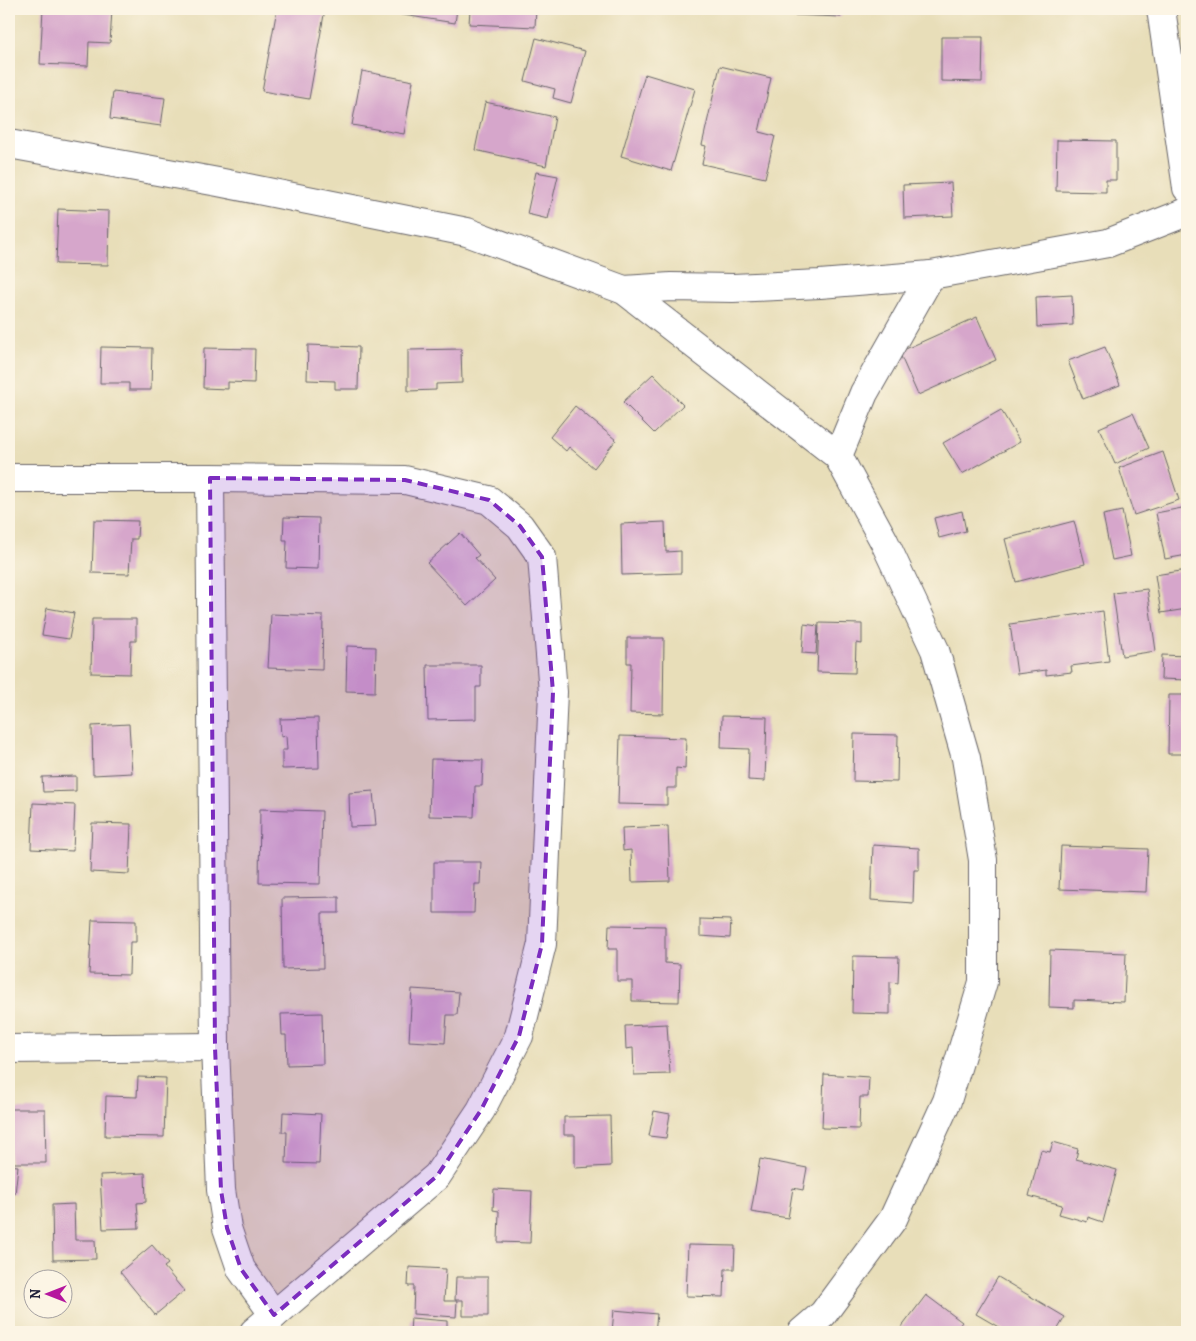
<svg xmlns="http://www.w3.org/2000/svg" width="1196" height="1341" viewBox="0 0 1196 1341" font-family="Alegreya,serif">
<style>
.building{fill:#d6a6cb}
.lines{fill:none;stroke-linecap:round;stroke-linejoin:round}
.minor-casing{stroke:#676467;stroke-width:30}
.minor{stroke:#fff;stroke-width:28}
.marked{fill:#7b2cbf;fill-opacity:0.2;stroke:#7b2cbf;stroke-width:4;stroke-dasharray:10 6;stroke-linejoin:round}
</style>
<rect width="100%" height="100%" fill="#fcf5e5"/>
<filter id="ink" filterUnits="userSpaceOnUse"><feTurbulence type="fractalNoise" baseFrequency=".02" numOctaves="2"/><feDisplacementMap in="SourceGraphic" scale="10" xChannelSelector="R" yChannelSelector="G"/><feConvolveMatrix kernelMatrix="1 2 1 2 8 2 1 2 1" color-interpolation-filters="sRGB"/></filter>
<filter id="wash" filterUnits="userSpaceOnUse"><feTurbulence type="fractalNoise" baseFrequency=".0096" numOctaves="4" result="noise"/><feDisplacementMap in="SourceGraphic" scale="20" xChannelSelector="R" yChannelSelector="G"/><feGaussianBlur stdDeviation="1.12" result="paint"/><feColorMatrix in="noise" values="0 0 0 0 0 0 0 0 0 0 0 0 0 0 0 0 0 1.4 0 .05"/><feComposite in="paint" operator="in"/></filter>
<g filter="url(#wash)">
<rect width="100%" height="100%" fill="#e8deb9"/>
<g id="blocks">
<g class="building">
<polygon points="43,9 112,9 110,43 89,42 88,66 40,64"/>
<polygon points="277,9 325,9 309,99 262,91"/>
<polygon points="378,9 457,9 455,23 377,11"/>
<polygon points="470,9 536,9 535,27 469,24"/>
<polygon points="791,9 841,9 841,17 791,15"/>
<polygon points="941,37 983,37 982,82 941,81"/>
<polygon points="536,38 585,51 571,103 553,98 555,89 525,81"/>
<polygon points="720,66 771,78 759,132 775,136 765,178 702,164 706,146 702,145"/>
<polygon points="362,71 413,81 404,134 352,125"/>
<polygon points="645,74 695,89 671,171 621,156"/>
<polygon points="113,92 165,98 161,126 110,119"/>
<polygon points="485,102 555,117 546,166 475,150"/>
<polygon points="1057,140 1116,141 1116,180 1106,180 1106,192 1056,191"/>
<polygon points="536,172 558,176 548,219 527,214"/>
<polygon points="951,183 953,216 904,218 903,185"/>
<polygon points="58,209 109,211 108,265 56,264"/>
<polygon points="1072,295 1073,325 1037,327 1036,297"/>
<polygon points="977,317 996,360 918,395 899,352"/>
<polygon points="308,345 359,347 358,389 335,389 335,381 307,380"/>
<polygon points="101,347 152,348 151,390 129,390 129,383 100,383"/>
<polygon points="1105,347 1120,385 1083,399 1068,361"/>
<polygon points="204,348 255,349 254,383 228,382 228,389 203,388"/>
<polygon points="461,349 462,383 436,384 436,390 408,391 408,350"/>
<polygon points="653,374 683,405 654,433 623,402"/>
<polygon points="575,406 616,440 594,468 569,447 566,451 550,437"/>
<polygon points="1001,410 1020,442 962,474 943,443"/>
<polygon points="1133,413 1149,448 1115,464 1099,428"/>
<polygon points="1163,452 1179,500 1134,515 1119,468"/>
<polygon points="1187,507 1187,555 1165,559 1156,513"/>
<polygon points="962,511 966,531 939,538 934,518"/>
<polygon points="1122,511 1131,556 1112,560 1103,515"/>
<polygon points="284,517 319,518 318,569 286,568 287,540 283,540"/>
<polygon points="94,520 138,521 137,539 131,539 129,574 92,573"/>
<polygon points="1074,521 1085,564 1016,582 1005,539"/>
<polygon points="665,522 666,552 681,551 681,573 622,575 621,524"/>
<polygon points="460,533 479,555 475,558 495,580 467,606 427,563"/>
<polygon points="1187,570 1187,609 1161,613 1155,575"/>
<polygon points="1147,589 1156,651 1122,656 1113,593"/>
<polygon points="47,608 74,613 69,639 42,635"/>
<polygon points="1103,611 1109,661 1071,666 1072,672 1046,675 1046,670 1017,674 1010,624"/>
<polygon points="271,614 323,616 322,670 268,668"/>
<polygon points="92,619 136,619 136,641 131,641 130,674 91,673"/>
<polygon points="819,623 862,624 862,644 856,643 855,673 817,672"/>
<polygon points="804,624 818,626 816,654 802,653"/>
<polygon points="627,638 664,638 663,714 630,713 631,663 627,663"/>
<polygon points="347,646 376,647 375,692 346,691"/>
<polygon points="1162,655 1187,656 1187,680 1161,679"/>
<polygon points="427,665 481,665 481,687 476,687 476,719 428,720"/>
<polygon points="1169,695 1187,695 1187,754 1168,754"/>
<polygon points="722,716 767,717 765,781 748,780 749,749 721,748"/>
<polygon points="318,718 319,768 282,769 282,750 287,750 286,736 281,737 280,719"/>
<polygon points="129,724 132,773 93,775 92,726"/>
<polygon points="854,734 898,735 897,782 853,781"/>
<polygon points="620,736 686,738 685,769 676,768 676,788 667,788 667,805 618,804"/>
<polygon points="431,759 483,760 482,786 475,786 474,817 429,816"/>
<polygon points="76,776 76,791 43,792 42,777"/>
<polygon points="373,791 376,826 350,827 349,793"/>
<polygon points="33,803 75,805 73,851 31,849"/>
<polygon points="260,809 322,811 320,884 259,883"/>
<polygon points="92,823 131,824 129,874 90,872"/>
<polygon points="668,826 670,881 632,882 631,850 623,851 622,828"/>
<polygon points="873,845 919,848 919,870 914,870 913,903 871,900"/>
<polygon points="1061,846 1148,849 1146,892 1059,889"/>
<polygon points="434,862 481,862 480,884 475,884 474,913 434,913"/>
<polygon points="339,897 339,913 322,913 323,968 283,969 282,898"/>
<polygon points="700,919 731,920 730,938 700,936"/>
<polygon points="92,920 136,921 136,942 130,942 129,975 89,974"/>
<polygon points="609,925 665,926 665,963 680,964 679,1002 632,1001 632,981 617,981 617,949 608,949"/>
<polygon points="1050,950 1126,953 1124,1002 1074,1000 1074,1008 1049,1007"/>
<polygon points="853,956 899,957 898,983 890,982 890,1014 852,1013"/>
<polygon points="412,989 459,992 457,1015 447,1015 445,1043 409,1041"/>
<polygon points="322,1013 323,1064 287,1065 286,1035 282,1035 281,1014"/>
<polygon points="667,1024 670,1074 634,1075 633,1048 626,1049 625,1026"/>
<polygon points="824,1074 869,1077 868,1097 860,1097 859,1129 822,1128"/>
<polygon points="138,1077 166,1078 164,1137 105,1136 106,1096 137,1097"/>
<polygon points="9,1109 45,1109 46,1163 10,1163"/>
<polygon points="654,1111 670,1114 666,1138 649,1136"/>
<polygon points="283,1112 321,1114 319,1164 286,1163 287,1132 282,1132"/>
<polygon points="610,1116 611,1166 575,1168 575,1135 564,1135 564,1117"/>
<polygon points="1053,1142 1078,1149 1076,1159 1117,1170 1103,1222 1088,1217 1087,1222 1059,1214 1062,1205 1029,1196 1041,1150 1050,1152"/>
<polygon points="760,1159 807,1168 803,1190 793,1188 788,1218 751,1212"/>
<polygon points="9,1165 18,1166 15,1194 9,1194"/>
<polygon points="145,1173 146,1202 137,1203 139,1228 103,1229 100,1175"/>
<polygon points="494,1189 532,1191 530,1243 498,1242 499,1211 493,1210"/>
<polygon points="74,1204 75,1240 95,1240 96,1259 53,1260 52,1205"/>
<polygon points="152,1245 168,1264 164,1267 184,1291 155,1315 120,1272"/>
<polygon points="688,1245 735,1246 734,1269 725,1269 724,1297 686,1296"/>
<polygon points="409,1267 446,1269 444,1301 457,1301 456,1317 413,1314 414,1286 408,1286"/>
<polygon points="456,1277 488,1277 488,1316 463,1316 463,1300 455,1300"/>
<polygon points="998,1277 1065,1317 1056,1332 1007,1332 976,1314"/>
<polygon points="926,1295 962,1322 959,1326 968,1332 898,1332"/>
<polygon points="614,1310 657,1314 655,1332 612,1332"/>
<polygon points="411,1318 447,1321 447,1332 410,1332"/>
</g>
</g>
</g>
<g filter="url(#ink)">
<use href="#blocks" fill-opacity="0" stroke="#676467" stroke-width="1"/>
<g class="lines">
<g class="minor-casing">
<g id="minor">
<polyline points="1161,9 1187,188"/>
<polyline points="9,144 218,182 467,232 624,290 838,456 884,541 935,650 966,758 983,860 983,982 947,1101 893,1219 823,1314 802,1332"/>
<polyline points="624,290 671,287 733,288 820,284 931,275 1108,243 1187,212"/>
<polyline points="838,456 864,393 931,275"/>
<polyline points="9,478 210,478 405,480 489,500 520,526 542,557 553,692 542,944 519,1036 481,1110 437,1176 254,1332"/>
<polyline points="210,478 215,1047 221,1190 227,1228 241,1269 274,1315"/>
<polyline points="9,1049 215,1047"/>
</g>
</g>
<use href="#minor" class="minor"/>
</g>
</g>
<path class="marked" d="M210,478L405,480L489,500L520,526L542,557L553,692L542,944L519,1036L481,1110L437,1176L274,1315L241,1269L227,1228L221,1190L215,1047Z"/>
<rect width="1196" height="1341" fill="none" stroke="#fcf5e5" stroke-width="30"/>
<g transform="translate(48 1294) rotate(270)"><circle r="24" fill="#fcf5e5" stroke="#a5a1a1"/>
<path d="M0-4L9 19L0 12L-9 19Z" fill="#b5179e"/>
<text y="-8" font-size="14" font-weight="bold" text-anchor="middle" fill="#22223b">N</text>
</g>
</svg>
